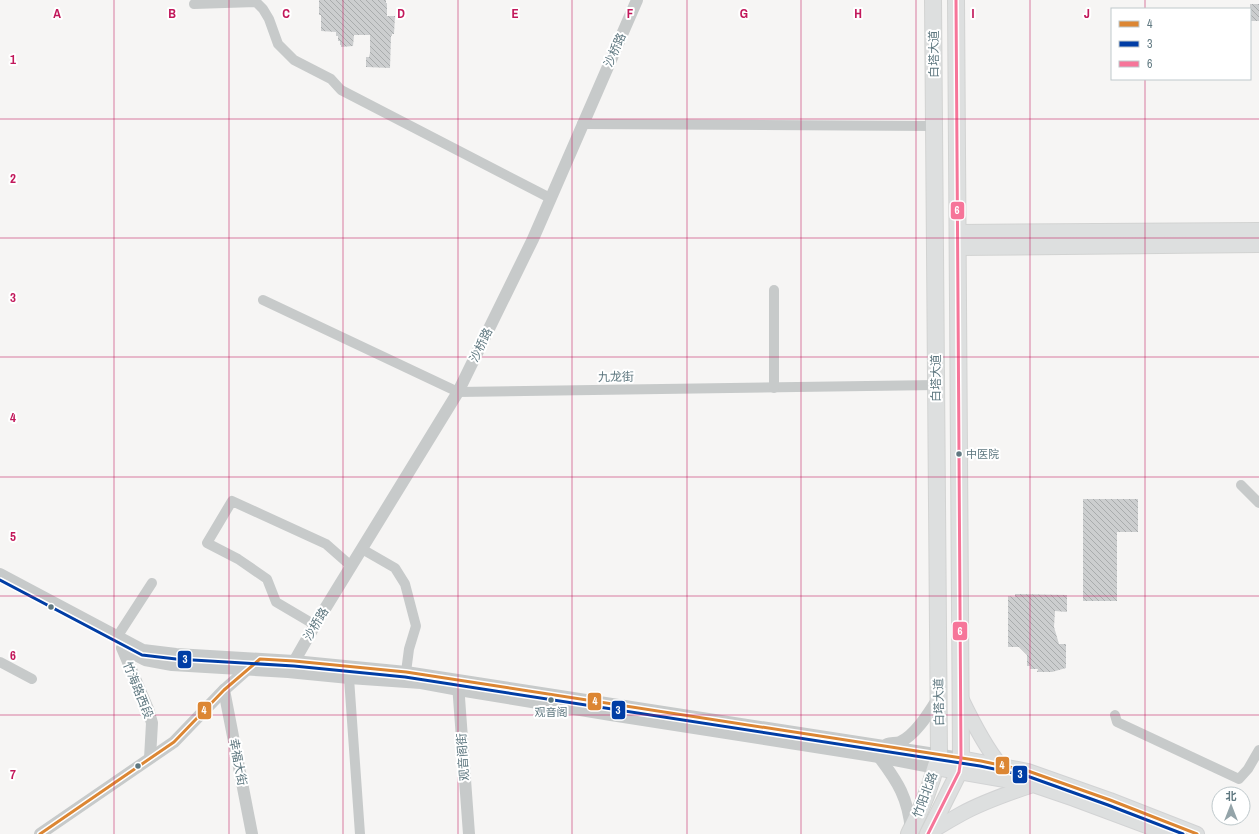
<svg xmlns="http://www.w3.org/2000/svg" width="1259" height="834" viewBox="0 0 1259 834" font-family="'Archivo Narrow','Noto Sans SC',sans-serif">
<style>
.building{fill:url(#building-back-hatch)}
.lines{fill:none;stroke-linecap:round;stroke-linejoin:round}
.secondary-casing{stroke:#d2d3d4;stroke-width:16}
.trunk-casing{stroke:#d2d3d2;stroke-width:18}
.minor{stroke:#c7caca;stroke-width:10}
.tertiary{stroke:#c7caca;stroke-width:12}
.secondary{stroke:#dddfdf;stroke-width:14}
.trunk{stroke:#dddfdf;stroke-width:16}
.bus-1-casing{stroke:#fff;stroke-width:6}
.bus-2-casing{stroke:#fff;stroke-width:6}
.bus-3-casing{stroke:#fff;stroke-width:6}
.bus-1{stroke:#dc8633;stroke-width:3}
.bus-2{stroke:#003da5;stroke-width:3}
.bus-3{stroke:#f67599;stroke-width:3}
.grid{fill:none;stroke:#c2185b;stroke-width:1;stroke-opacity:0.55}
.bus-dot{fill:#5f7880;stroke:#fff;stroke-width:1.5}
.labels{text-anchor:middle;stroke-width:4;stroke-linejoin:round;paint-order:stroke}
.bus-label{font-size:11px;fill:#5f7880;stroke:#fff;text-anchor:start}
.street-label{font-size:12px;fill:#5f7880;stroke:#fff}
.grid-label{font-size:13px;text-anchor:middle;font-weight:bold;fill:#c2185b;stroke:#fff;stroke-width:4;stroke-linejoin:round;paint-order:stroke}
.line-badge{stroke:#fff;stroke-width:1.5}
.badge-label{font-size:11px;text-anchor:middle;font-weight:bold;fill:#fff}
</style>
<defs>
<pattern id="building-back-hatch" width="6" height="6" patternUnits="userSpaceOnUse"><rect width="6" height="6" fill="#cccecf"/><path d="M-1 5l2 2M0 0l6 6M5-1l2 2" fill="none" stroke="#a9acad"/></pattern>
</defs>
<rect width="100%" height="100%" fill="#f6f5f4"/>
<g class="building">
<polygon points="319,0 386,0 386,3 387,3 387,16 395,16 394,34 392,34 392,36 391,36 390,68 366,67 366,57 369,57 370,53 370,35 354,35 353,46 341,47 341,45 340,45 340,41 338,41 338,36 336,36 336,32 321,31 321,15 319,15"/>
<rect x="1250" y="4" width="9" height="17"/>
<polygon points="1083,499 1138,499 1138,532 1117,532 1117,601 1083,601"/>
<polygon points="1015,594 1067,595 1067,612 1055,611 1054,627 1059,644 1066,644 1066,668 1052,672 1037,672 1038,669 1030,669 1030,666 1027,666 1027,655 1019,647 1008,647 1008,596 1015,597"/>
</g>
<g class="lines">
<g class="secondary-casing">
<g id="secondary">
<path d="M961,698C972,721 985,747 1001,766"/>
<polyline points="961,758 1028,771 1110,800 1197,834"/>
<polyline points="936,768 1033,785 1074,799 1168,834"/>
<path d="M929,833C940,826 950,820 961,814C983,802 1006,794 1030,786"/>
</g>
</g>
<g class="trunk-casing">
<g id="trunk">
<polyline points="958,233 1259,231"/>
<polyline points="958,247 1259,244"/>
<path d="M909,834C922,809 932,782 939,755L933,0"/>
<polyline points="928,834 959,772 961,758 956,0"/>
</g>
</g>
<g class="minor">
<polyline points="194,4 256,2 263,9 269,19 278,44 294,60 331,79 341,90 550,198"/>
<polyline points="582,124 934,126"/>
<polyline points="263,300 458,392 937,385"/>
<polyline points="774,388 774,290"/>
<polyline points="1241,485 1259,503"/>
<polyline points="362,549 395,568 405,584 416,626 409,649 406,672"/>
<polyline points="315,625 276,602 267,579 238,559 207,543 232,501 326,544 351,566"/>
<polyline points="117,637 152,583"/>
<polyline points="0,662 32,679"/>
<polyline points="349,678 360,834"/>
<polyline points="1115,715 1117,722 1239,779 1248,769 1259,750"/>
</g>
<g class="tertiary">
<polyline points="0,574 143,650 176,654 294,661 406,672 961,758"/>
<polyline points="122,648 148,709 152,723 150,758"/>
<polyline points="128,651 145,660 172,665 288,672 349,678 421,683 459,690 611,715 879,757 936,768"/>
<polyline points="291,667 315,625 458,392 533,239 637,0"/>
<polyline points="458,684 469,834"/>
<polyline points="224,690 252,834"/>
<path d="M887,744C891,743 896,743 900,742C916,735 930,711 939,697"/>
<path d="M879,757C898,782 908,798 911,830"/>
<polyline points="40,834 174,742 224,690 251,666"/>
</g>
<use href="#secondary" class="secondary"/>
<use href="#trunk" class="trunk"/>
<g class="bus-1-casing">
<polyline id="bus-1" points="40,834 174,742 224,690 260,659 294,661 406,672 981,761 1028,771 1110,800 1197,834"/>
</g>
<g class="bus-2-casing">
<polyline id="bus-2" points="0,580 142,655 176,659 294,666 405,677 980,766 1027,776 1108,805 1183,834"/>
</g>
<g class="bus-3-casing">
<polyline id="bus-3" points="928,834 959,772 961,758 956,0"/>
</g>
<use href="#bus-1" class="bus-1"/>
<use href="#bus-2" class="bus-2"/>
<use href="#bus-3" class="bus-3"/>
</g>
<path class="grid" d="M114,0V834M229,0V834M343,0V834M458,0V834M572,0V834M687,0V834M801,0V834M916,0V834M1030,0V834M1145,0V9M1145,79V834M0,119H1259M0,238H1259M0,357H1259M0,477H1259M0,596H1259M0,715H1259"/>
<g class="bus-dot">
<circle cx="959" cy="454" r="3.5"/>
<circle cx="51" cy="607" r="3.5"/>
<circle cx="551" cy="700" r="3.5"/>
<circle cx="138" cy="766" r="3.5"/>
</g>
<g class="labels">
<g class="bus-label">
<text x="966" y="458">中医院</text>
<text x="551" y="716" text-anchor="middle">观音阁</text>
</g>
<g class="street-label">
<text transform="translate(615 50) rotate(-66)" y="4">沙桥路</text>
<text transform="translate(934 54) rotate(-90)" y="4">白塔大道</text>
<text transform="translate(481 345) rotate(-64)" y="4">沙桥路</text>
<text transform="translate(616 377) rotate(-1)" y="4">九龙街</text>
<text transform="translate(936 378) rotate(-90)" y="4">白塔大道</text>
<text transform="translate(316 624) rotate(-59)" y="4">沙桥路</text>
<text transform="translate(138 690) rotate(68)" y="4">竹海路西段</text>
<text transform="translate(939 702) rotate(-91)" y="4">白塔大道</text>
<text transform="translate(463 757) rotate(-94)" y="4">观音阁街</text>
<text transform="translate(238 762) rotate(79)" y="4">幸福大街</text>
<text transform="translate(925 795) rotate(-69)" y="4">竹阳北路</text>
</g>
</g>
<g class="grid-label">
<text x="57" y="18">A</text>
<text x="172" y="18">B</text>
<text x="286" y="18">C</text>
<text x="401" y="18">D</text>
<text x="515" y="18">E</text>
<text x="630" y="18">F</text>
<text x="744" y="18">G</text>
<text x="858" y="18">H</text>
<text x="973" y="18">I</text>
<text x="1087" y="18">J</text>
<text x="13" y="64">1</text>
<text x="13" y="183">2</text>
<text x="13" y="302">3</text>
<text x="13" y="422">4</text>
<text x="13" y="541">5</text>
<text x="13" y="660">6</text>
<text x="13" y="779">7</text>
</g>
<g class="line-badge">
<rect x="950" y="201" width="15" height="19" rx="4" fill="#f67599"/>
<rect x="952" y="621" width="16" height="20" rx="4" fill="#f67599"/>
<rect x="177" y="650" width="15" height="19" rx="4" fill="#003da5"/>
<rect x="587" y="692" width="15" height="19" rx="4" fill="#dc8633"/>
<rect x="611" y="700" width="15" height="20" rx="4" fill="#003da5"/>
<rect x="197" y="701" width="15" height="19" rx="4" fill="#dc8633"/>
<rect x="995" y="756" width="15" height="19" rx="4" fill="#dc8633"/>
<rect x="1012" y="765" width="16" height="19" rx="4" fill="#003da5"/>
</g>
<g class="badge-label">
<text x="957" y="214">6</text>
<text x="960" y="635">6</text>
<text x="185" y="663">3</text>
<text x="595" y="705">4</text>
<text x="618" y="714">3</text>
<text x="204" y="714">4</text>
<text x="1002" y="769">4</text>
<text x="1020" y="778">3</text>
</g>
<rect x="1111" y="8" width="140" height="72" fill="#ffffff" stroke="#bfc9cc"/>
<rect x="1119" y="21" width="20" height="6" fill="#dc8633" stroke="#bfc9cc"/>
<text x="1147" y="28" font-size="12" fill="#5f7880">4</text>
<rect x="1119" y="41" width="20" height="6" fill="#003da5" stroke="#bfc9cc"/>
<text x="1147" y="48" font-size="12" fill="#5f7880">3</text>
<rect x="1119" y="61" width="20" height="6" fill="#f67599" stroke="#bfc9cc"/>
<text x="1147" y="68" font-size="12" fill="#5f7880">6</text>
<g transform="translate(1231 806)"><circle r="19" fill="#ffffff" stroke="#bfc9cc"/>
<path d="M0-3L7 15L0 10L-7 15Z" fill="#94a4a9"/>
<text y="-6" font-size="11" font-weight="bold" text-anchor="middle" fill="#5f7880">北</text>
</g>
</svg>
